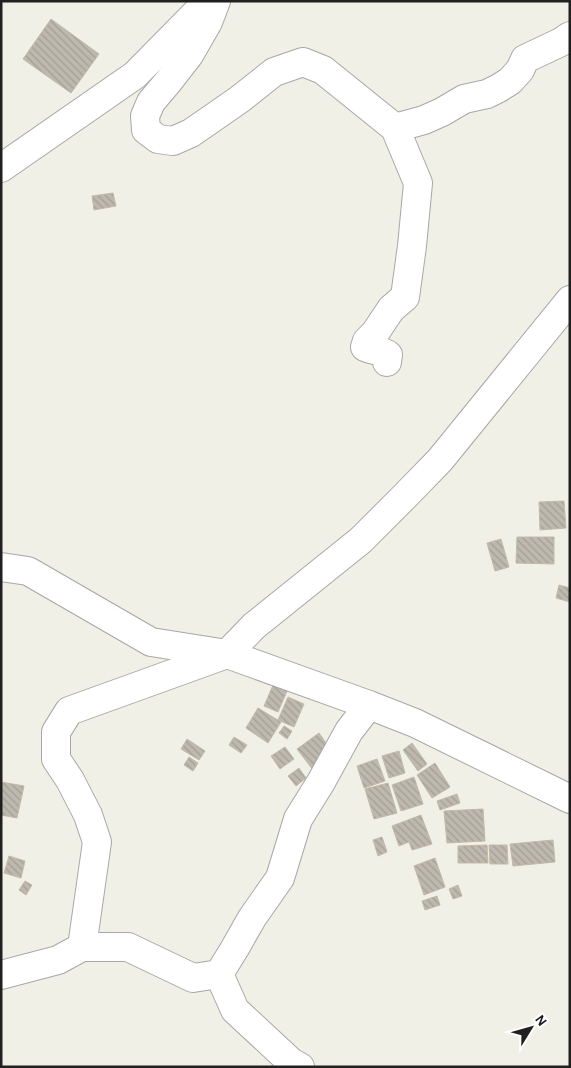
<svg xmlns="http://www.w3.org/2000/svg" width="571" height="1068" viewBox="0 0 571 1068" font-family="'Alegreya Sans',sans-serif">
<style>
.building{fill:url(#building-back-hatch);stroke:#c3baa8}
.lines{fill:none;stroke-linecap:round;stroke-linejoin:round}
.minor-casing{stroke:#a7a7a7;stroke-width:30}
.minor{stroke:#fff;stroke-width:28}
</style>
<defs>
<pattern id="building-back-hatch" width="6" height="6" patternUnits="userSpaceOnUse" patternTransform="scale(1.25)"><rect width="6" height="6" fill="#beb9af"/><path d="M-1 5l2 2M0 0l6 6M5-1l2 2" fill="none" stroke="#a39f96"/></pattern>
</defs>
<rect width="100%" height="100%" fill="#f1f0e6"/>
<g class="building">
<polygon points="51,19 99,54 71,93 23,59"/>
<polygon points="113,193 116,206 94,210 92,196"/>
<polygon points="564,501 566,528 540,530 539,502"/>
<polygon points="517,537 554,537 554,564 516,563"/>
<polygon points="501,539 509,567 495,571 487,543"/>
<polygon points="559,585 570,588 570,602 556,598"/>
<polygon points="274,683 288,689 278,712 264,706"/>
<polygon points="288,697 304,704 294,727 278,720"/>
<polygon points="258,708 281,722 268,743 246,728"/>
<polygon points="284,726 292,731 287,739 279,733"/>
<polygon points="319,733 334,754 313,770 297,749"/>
<polygon points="234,737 247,745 241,753 229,745"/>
<polygon points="187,739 205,751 199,760 181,749"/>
<polygon points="412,743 427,764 418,771 403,750"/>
<polygon points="285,747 294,759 280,769 271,756"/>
<polygon points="399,751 405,773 389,778 382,756"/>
<polygon points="189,757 198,763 193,771 184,765"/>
<polygon points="377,759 385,781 364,788 357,766"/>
<polygon points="435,763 450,787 432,798 417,775"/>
<polygon points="299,768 306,778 296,786 288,776"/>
<polygon points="414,777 423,804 401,811 392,785"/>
<polygon points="1,782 24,786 17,818 1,815"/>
<polygon points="388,783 397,813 374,819 365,789"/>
<polygon points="457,794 460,803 440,810 437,801"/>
<polygon points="483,809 485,841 447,843 444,811"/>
<polygon points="421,815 432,844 412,850 409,842 399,846 392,826"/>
<polygon points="382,837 387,852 378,856 373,840"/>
<polygon points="553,840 555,862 513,866 510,844"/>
<polygon points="487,845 488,863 458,863 458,846"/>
<polygon points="489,845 507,845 508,864 490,864"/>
<polygon points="9,856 25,861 21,878 4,873"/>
<polygon points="435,858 445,887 424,895 414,866"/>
<polygon points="25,881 32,885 26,895 19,890"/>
<polygon points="458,885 462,896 453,899 449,889"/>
<polygon points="437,896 440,905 425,910 422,901"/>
</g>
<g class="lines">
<g class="minor-casing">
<g id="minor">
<path d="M216,1L208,22L189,55L168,82L151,102L145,116L146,130L158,139L173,141L191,133L240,99L274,72L303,62L323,70L395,128L418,183L412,246L405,297L391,309L375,333L367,341L365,347C373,351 382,350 388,355L387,362"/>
<polyline points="395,128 424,120 442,112 464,99 487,94 499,88 510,81 520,70 525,59 561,42 570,36"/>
<polyline points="1,168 135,75 208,1"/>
<polyline points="1,567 28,571 151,642 227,654 369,705 415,723 570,799"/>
<polyline points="82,947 97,842 88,815 70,780 56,759 56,732 69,711 227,654 254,626 361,540 404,497 440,460 570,300"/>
<polyline points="219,974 235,1010 291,1062 300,1067"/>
<polyline points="1,975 58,960 82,947 128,947 193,978 219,974 235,948 252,918 280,878 298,819 321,782 349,731 369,705"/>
</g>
</g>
<use href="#minor" class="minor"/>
</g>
<rect width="571" height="1068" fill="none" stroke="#202020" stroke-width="5"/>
<g transform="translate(531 1028) rotate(53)" stroke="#ffffff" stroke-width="4" paint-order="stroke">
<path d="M0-4L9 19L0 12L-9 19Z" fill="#202020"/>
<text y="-8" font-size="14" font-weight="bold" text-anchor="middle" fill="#202020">N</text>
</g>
</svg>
